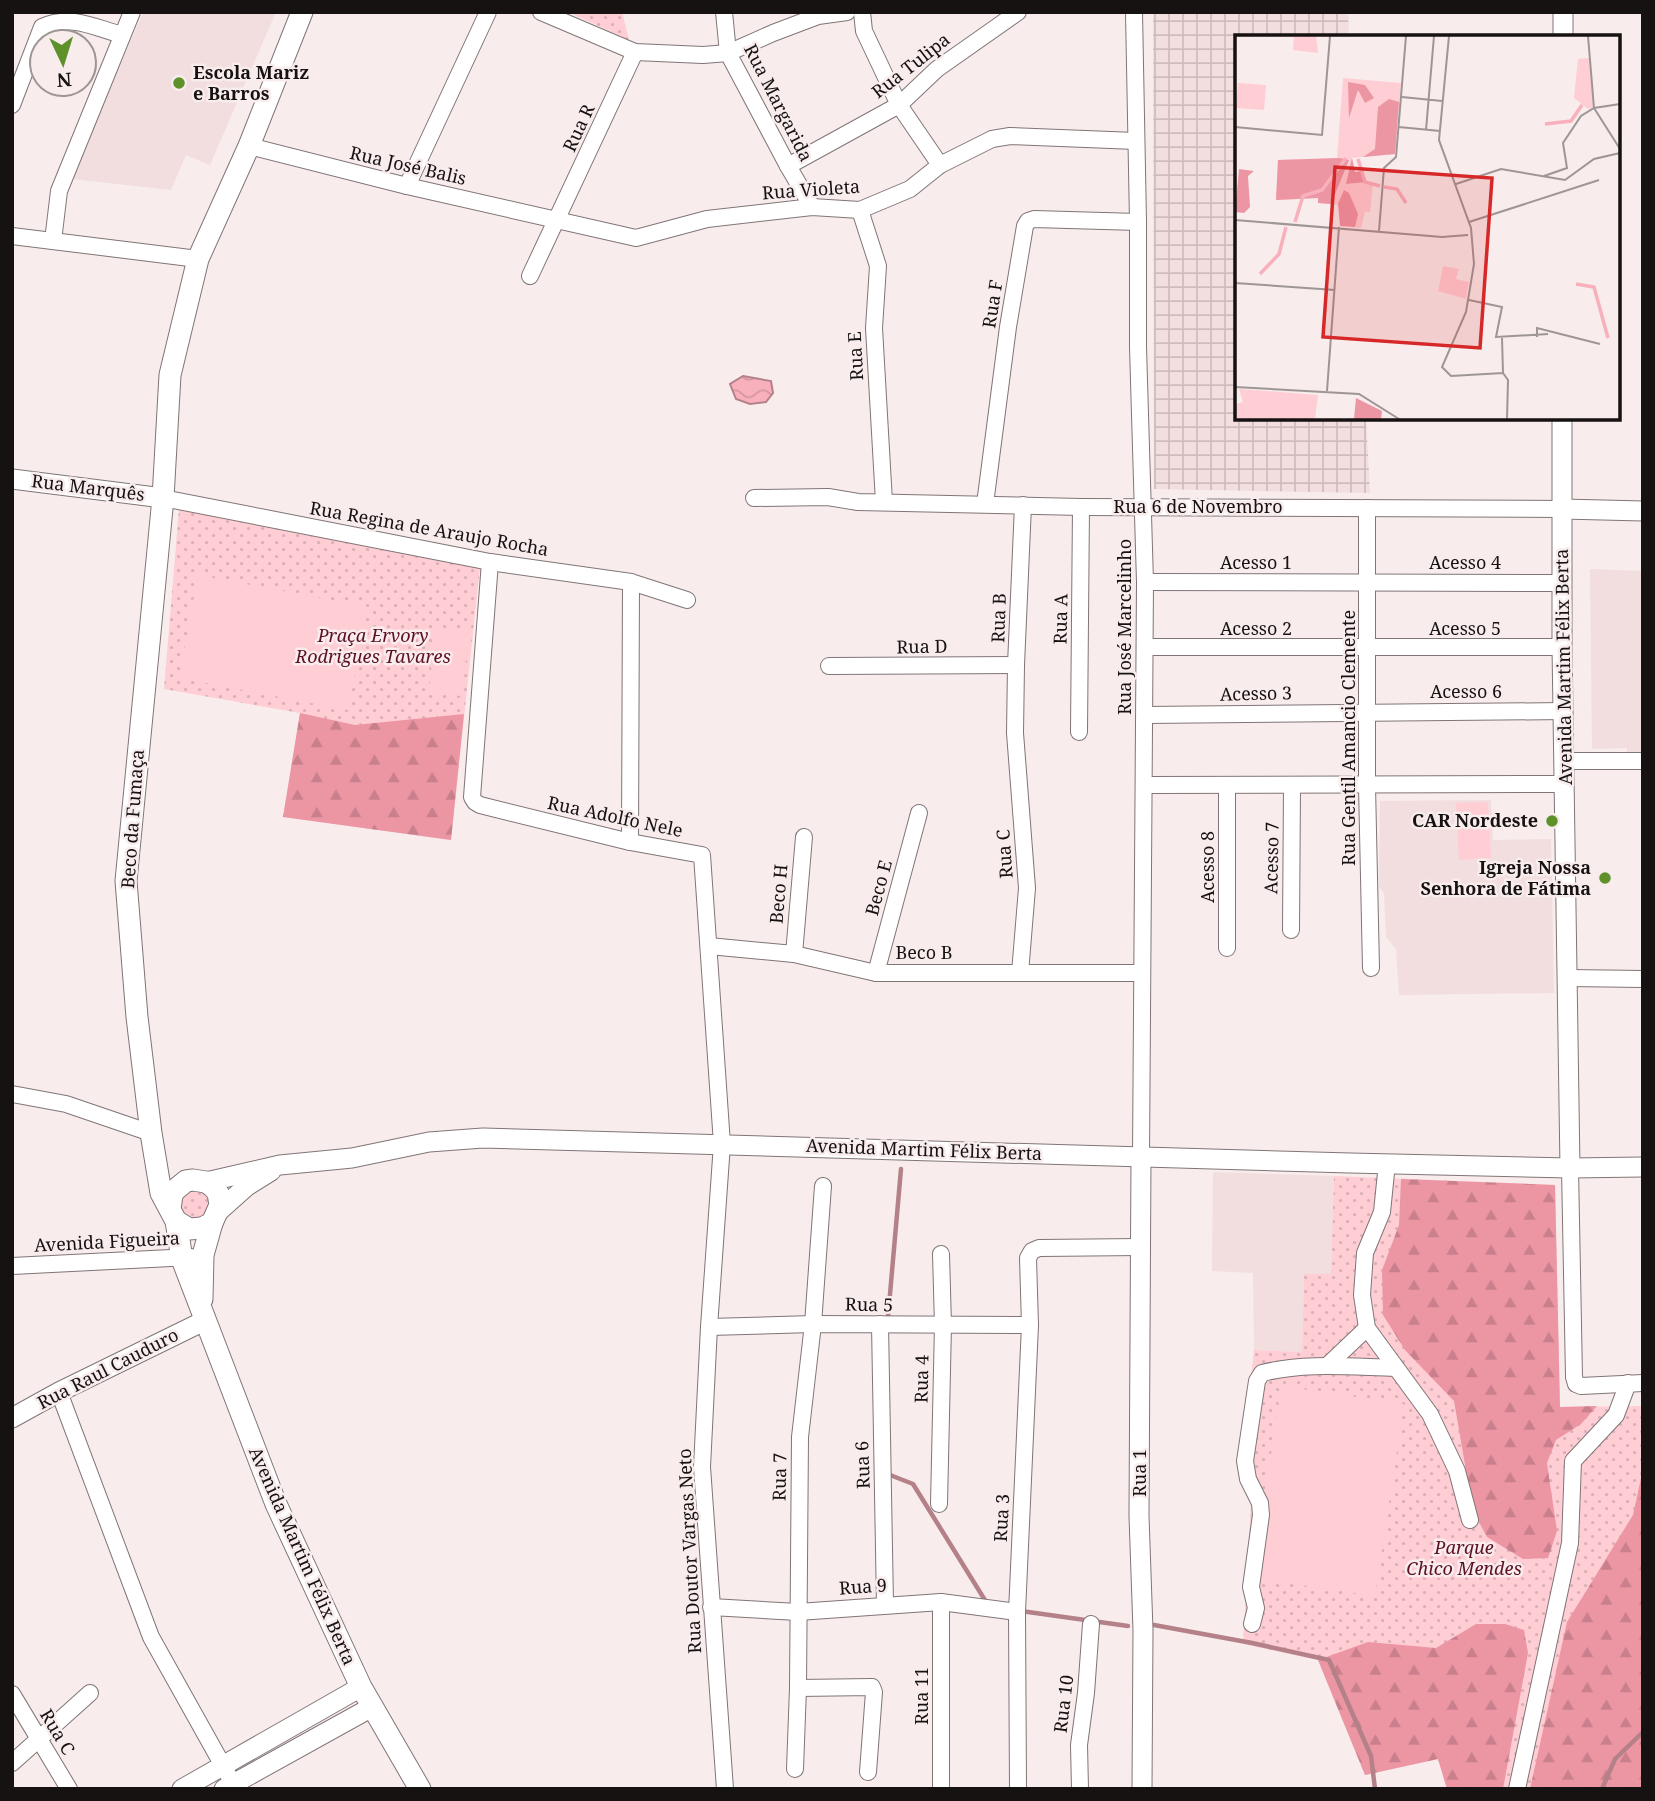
<svg xmlns="http://www.w3.org/2000/svg" width="1655" height="1801" viewBox="0 0 1655 1801" font-family="'Noto Serif',serif">
<style>
.built{fill:#f2dddf}
.industrial{fill:url(#industrial-grid)}
.grass{fill:url(#grass-dots)}
.forest{fill:url(#forest-firs)}
.pitch{fill:#ffcdd4}
.water{fill:url(#water-waves);stroke:#b48189;stroke-width:2}
.lines{fill:none;stroke-linecap:round;stroke-linejoin:round}
.stream{stroke:#b48189;stroke-width:4.5}
.minor-casing{stroke:#807576;stroke-width:18}
.tertiary-casing{stroke:#807576;stroke-width:21}
.secondary-casing{stroke:#807576;stroke-width:23}
.minor{stroke:#fff;stroke-width:16}
.tertiary{stroke:#fff;stroke-width:19}
.secondary{stroke:#fff;stroke-width:21}
.poi-dot{fill:#5e9129;stroke:#f8eced;stroke-width:2.5}
.labels{text-anchor:middle;stroke-width:5;stroke-linejoin:round;paint-order:stroke}
.street-label{font-size:18px;fill:#161212;stroke:#f8eced}
.poi-label{font-size:18px;font-weight:bold;fill:#161212;stroke:#f8eced;text-anchor:end}
.park-label{font-size:18px;font-style:italic;fill:#5c1026;stroke:#f8eced}
.inset-river{fill:none;stroke:#f8b1bc;stroke-width:3.5}
.inset-road{fill:none;stroke:#9e9595;stroke-width:2}
.view{fill:#d62828;fill-opacity:0.15;stroke:#d62828;stroke-width:3.5}
.inset-edge{fill:none;stroke:#161212;stroke-width:3.5}
</style>
<defs>
<pattern id="industrial-grid" width="8" height="8" patternUnits="userSpaceOnUse" patternTransform="scale(1.75)"><rect width="8" height="8" fill="#f2dddf"/><path d="M0 4h8M4 0v8" fill="none" stroke="#cfbdbe"/></pattern>
<pattern id="grass-dots" width="8" height="8" patternUnits="userSpaceOnUse" patternTransform="scale(1.75)"><rect width="8" height="8" fill="#ffcdd4"/><path d="M2 2h.1M6 6h.1" fill="none" stroke="#daafb5" stroke-width="1.8" stroke-linecap="round"/></pattern>
<pattern id="forest-firs" width="22" height="20" patternUnits="userSpaceOnUse" patternTransform="scale(1.75)"><rect width="22" height="20" fill="#ec96a4"/><path d="M5 1l3.5 6h-7zM16 11l3.5 6h-7z" fill="#ca808c"/></pattern>
<pattern id="water-waves" width="16" height="10" patternUnits="userSpaceOnUse" patternTransform="scale(1.75)"><rect width="16" height="10" fill="#f8b1bc"/><path d="M0 5q4-4 8 0t8 0" fill="none" stroke="#d497a1"/></pattern>
</defs>
<rect width="100%" height="100%" fill="#f8eced"/>
<g class="built">
<polygon points="143,12 276,12 210,165 186,155 171,190 72,179"/>
<polygon points="1590,569 1643,571 1643,756 1627,756 1627,748 1592,749"/>
<polygon points="1491,800 1493,840 1551,839 1554,993 1399,995 1396,949 1386,937 1384,893 1379,887 1380,801"/>
<polygon points="1213,1172 1334,1176 1331,1274 1304,1274 1302,1352 1254,1350 1253,1273 1212,1271"/>
</g>
<polygon class="industrial" points="1153,12 1348,12 1349,37 1237,37 1237,418 1366,418 1370,493 1154,489"/>
<g class="grass">
<polygon points="568,12 622,12 629,40"/>
<polygon points="179,509 480,567 451,840 283,817 300,713 164,689"/>
<polygon points="1334,1176 1555,1185 1560,1407 1643,1406 1643,1789 1447,1789 1438,1759 1365,1775 1318,1660 1243,1644 1251,1505 1240,1479 1254,1350 1302,1352 1304,1274 1331,1274"/>
<path d="M198,1185L214,1200L203,1219C186,1220 180,1214 180,1197Z"/>
</g>
<g class="forest">
<polygon points="300,713 355,725 464,714 451,840 283,817"/>
<polygon points="1401,1179 1555,1185 1560,1407 1597,1406 1581,1424 1556,1440 1547,1463 1557,1531 1548,1558 1523,1559 1487,1537 1473,1511 1454,1401 1405,1350 1383,1315 1382,1270 1399,1225"/>
<polygon points="1643,1469 1643,1789 1530,1789 1567,1622 1633,1515"/>
<polygon points="1476,1624 1505,1624 1524,1630 1528,1653 1503,1789 1447,1789 1438,1759 1365,1775 1318,1660 1368,1642 1436,1648"/>
</g>
<g class="pitch">
<polygon points="198,575 368,607 348,710 179,678"/>
<polygon points="435,627 469,630 462,696 429,693"/>
<polygon points="1488,802 1491,858 1459,860 1456,803"/>
<polygon points="1281,1386 1404,1404 1375,1596 1253,1578"/>
</g>
<polygon class="water" points="743,376 771,381 773,393 766,402 750,404 736,399 730,384"/>
<g class="lines">
<g class="stream">
<polyline points="888,1317 901,1169"/>
<polyline points="885,1473 913,1484 988,1605"/>
<polyline points="1021,1611 1128,1626"/>
<polyline points="1154,1625 1252,1643 1329,1660 1371,1756 1375,1789"/>
<polyline points="1602,1789 1615,1759 1643,1732"/>
</g>
<g class="minor-casing">
<g id="minor">
<polyline points="541,12 635,52 703,55 728,53 773,33 818,16 847,12"/>
<polyline points="724,12 728,53 788,166 812,207"/>
<polyline points="862,12 864,31 899,105 940,165"/>
<polyline points="1134,12 1138,222 1138,347 1145,582 1141,1157"/>
<path d="M12,105L42,27C71,14 93,27 122,35"/>
<polyline points="249,146 407,186 636,238 707,219 812,207 860,210 910,189 940,165 992,139 1010,136 1136,141"/>
<polyline points="788,166 899,105 937,69 1018,12"/>
<polyline points="407,186 488,12"/>
<polyline points="860,210 878,266 874,328 884,502"/>
<polyline points="12,236 198,259"/>
<polyline points="53,241 59,191 132,12"/>
<polyline points="530,276 635,52"/>
<polyline points="163,498 490,562 631,582 687,600"/>
<polyline points="754,498 828,497 858,502 1081,507 1562,509"/>
<polyline points="985,504 1008,327 1025,226 1028,221 1034,219 1138,222"/>
<polyline points="1367,508 1367,786 1371,968"/>
<polyline points="490,562 472,797 475,802 480,805 630,842 702,855 722,1144 709,1327 702,1467 725,1789"/>
<polyline points="1145,582 1562,583"/>
<polyline points="1145,647 1562,647"/>
<polyline points="829,666 1016,665"/>
<polyline points="1145,715 1564,711"/>
<polyline points="1079,732 1081,507"/>
<polyline points="1565,761 1643,761"/>
<polyline points="1145,785 1566,784"/>
<polyline points="630,842 631,582"/>
<polyline points="1291,930 1292,786"/>
<polyline points="709,946 794,954 876,973 1142,973"/>
<polyline points="1227,948 1227,786"/>
<polyline points="794,954 804,837"/>
<polyline points="876,973 919,813"/>
<polyline points="1020,973 1027,888 1015,733 1016,665 1023,505"/>
<polyline points="1568,978 1643,979"/>
<polyline points="12,1094 66,1104 151,1133"/>
<polyline points="1387,1163 1382,1212 1365,1253 1362,1295 1367,1328 1430,1414 1457,1471 1470,1520"/>
<polyline points="1570,1168 1574,1377 1576,1384 1581,1386 1643,1383"/>
<polyline points="12,1266 191,1257"/>
<polyline points="880,1324 885,1605"/>
<polyline points="709,1327 813,1324 1030,1325"/>
<polyline points="1328,1365 1367,1328"/>
<polyline points="59,1392 151,1637 236,1789"/>
<polyline points="939,1504 943,1325 941,1254"/>
<polyline points="941,1602 941,1789"/>
<polyline points="711,1607 798,1612 941,1602 1017,1612"/>
<path d="M1252,1624L1256,1608L1251,1587L1261,1515L1260,1503L1248,1479L1245,1461L1257,1381L1262,1373C1306,1362 1351,1367 1396,1368"/>
<polyline points="798,1688 872,1687 874,1692 868,1772"/>
<polyline points="12,1694 69,1789"/>
<polyline points="12,1763 90,1693"/>
<polyline points="795,1769 798,1688 800,1437 813,1324 823,1186"/>
<polyline points="1018,1789 1017,1612 1030,1325 1028,1258 1032,1251 1039,1248 1140,1247"/>
<polyline points="1080,1789 1079,1745 1086,1693 1091,1624"/>
<polyline points="1517,1789 1570,1543 1573,1461 1616,1415 1628,1383"/>
</g>
</g>
<g class="tertiary-casing">
<g id="tertiary">
<polyline points="1563,37 1563,12"/>
<polyline points="1562,418 1562,647 1570,1168"/>
<polyline points="12,479 163,498"/>
<polyline points="1562,509 1643,511"/>
<polyline points="1141,1157 1139,1516 1143,1630 1142,1789"/>
<polyline points="206,1182 280,1165 352,1158 429,1142 483,1138 1350,1163 1570,1168 1643,1167"/>
<polyline points="219,1211 247,1186 271,1171"/>
<polyline points="12,1418 59,1392 204,1321"/>
<polyline points="182,1789 361,1687"/>
<polyline points="224,1789 372,1707"/>
</g>
</g>
<g class="secondary-casing">
<g id="secondary">
<polyline points="170,1209 172,1195 175,1190 186,1181 193,1180 206,1182 213,1187 218,1193 220,1205 212,1223 202,1228 189,1229 176,1221 161,1193 151,1133 137,1017 126,881 163,498 170,375 198,259 249,146 302,12"/>
<polyline points="176,1221 182,1259 276,1504 361,1687 420,1789"/>
<polyline points="202,1299 203,1255 212,1223"/>
</g>
</g>
<use href="#minor" class="minor"/>
<use href="#tertiary" class="tertiary"/>
<use href="#secondary" class="secondary"/>
</g>
<g class="poi-dot">
<circle cx="179" cy="83" r="7"/>
<circle cx="1552" cy="821" r="7"/>
<circle cx="1605" cy="878" r="7"/>
</g>
<g class="labels">
<g class="street-label">
<text transform="translate(911 66) rotate(-38)" y="6">Rua Tulipa</text>
<text transform="translate(778 103) rotate(63)" y="6">Rua Margarida</text>
<text transform="translate(579 128) rotate(-65)" y="6">Rua R</text>
<text transform="translate(408 166) rotate(13)" y="6">Rua José Balis</text>
<text transform="translate(811 190) rotate(-4)" y="6">Rua Violeta</text>
<text transform="translate(993 304) rotate(-81)" y="6">Rua F</text>
<text transform="translate(856 356) rotate(-93)" y="6">Rua E</text>
<text transform="translate(88 488) rotate(7)" y="6">Rua Marquês</text>
<text x="1198" y="513">Rua 6 de Novembro</text>
<text transform="translate(429 529) rotate(10)" y="6">Rua Regina de Araujo Rocha</text>
<text x="1256" y="569">Acesso 1</text>
<text x="1465" y="569">Acesso 4</text>
<text transform="translate(999 618) rotate(-88)" y="6">Rua B</text>
<text transform="translate(1061 619) rotate(-89)" y="6">Rua A</text>
<text transform="translate(1125 627) rotate(-90)" y="6">Rua José Marcelinho</text>
<text x="1256" y="635">Acesso 2</text>
<text x="1465" y="635">Acesso 5</text>
<text transform="translate(922 647) rotate(-1)" y="6">Rua D</text>
<text transform="translate(1564 667) rotate(-91)" y="6">Avenida Martim Félix Berta</text>
<text x="1466" y="698">Acesso 6</text>
<text transform="translate(1256 694) rotate(-1)" y="6">Acesso 3</text>
<text transform="translate(1349 738) rotate(-90)" y="6">Rua Gentil Amancio Clemente</text>
<text transform="translate(615 817) rotate(12)" y="6">Rua Adolfo Nele</text>
<text transform="translate(133 819) rotate(-86)" y="6">Beco da Fumaça</text>
<text transform="translate(1005 854) rotate(-94)" y="6">Rua C</text>
<text transform="translate(1272 858) rotate(-89)" y="6">Acesso 7</text>
<text transform="translate(1208 867) rotate(-90)" y="6">Acesso 8</text>
<text transform="translate(879 888) rotate(-75)" y="6">Beco E</text>
<text transform="translate(779 894) rotate(-85)" y="6">Beco H</text>
<text x="924" y="959">Beco B</text>
<text transform="translate(924 1150) rotate(2)" y="6">Avenida Martim Félix Berta</text>
<text transform="translate(107 1242) rotate(-3)" y="6">Avenida Figueira</text>
<text transform="translate(869 1305) rotate(1)" y="6">Rua 5</text>
<text transform="translate(108 1369) rotate(-27)" y="6">Rua Raul Cauduro</text>
<text transform="translate(922 1379) rotate(-89)" y="6">Rua 4</text>
<text transform="translate(863 1465) rotate(-92)" y="6">Rua 6</text>
<text transform="translate(1140 1473) rotate(-90)" y="6">Rua 1</text>
<text transform="translate(780 1477) rotate(-89)" y="6">Rua 7</text>
<text transform="translate(1002 1518) rotate(-87)" y="6">Rua 3</text>
<text transform="translate(690 1551) rotate(-93)" y="6">Rua Doutor Vargas Neto</text>
<text transform="translate(302 1556) rotate(66)" y="6">Avenida Martim Félix Berta</text>
<text transform="translate(863 1587) rotate(-4)" y="6">Rua 9</text>
<text transform="translate(922 1696) rotate(-90)" y="6">Rua 11</text>
<text transform="translate(1064 1704) rotate(-83)" y="6">Rua 10</text>
<text transform="translate(57 1732) rotate(59)" y="6">Rua C</text>
</g>
<g class="poi-label">
<text x="193" y="79" text-anchor="start">Escola Mariz<tspan x="193" dy="21">e Barros</tspan></text>
<text x="1538" y="827">CAR Nordeste</text>
<text x="1591" y="874">Igreja Nossa<tspan x="1591" dy="21">Senhora de Fátima</tspan></text>
</g>
<g class="park-label">
<text x="373" y="642">Praça Ervory<tspan x="373" dy="21">Rodrigues Tavares</tspan></text>
<text x="1464" y="1554">Parque<tspan x="1464" dy="21">Chico Mendes</tspan></text>
</g>
</g>
<g transform="translate(1235 35)">
<rect width="385" height="385" fill="#f8eced"/>
<path d="M59,1H81L83,18L58,15ZM354,23L359,72L353,74L339,63L343,24ZM108,43L166,48L160,119L117,123L120,137L127,136L131,147L138,149L135,177H130L126,193L105,191L106,170L83,168V163L41,165L43,125L102,123ZM3,48L31,50L29,75L1,73ZM208,231L224,234L221,244L234,247L231,264L203,256ZM4,354L83,360L80,384H0L1,369L8,367Z" fill="#ffcdd4"/>
<path d="M113,47L130,50L139,63L130,68L123,55L114,83ZM154,64L164,67L160,119L128,122L140,114L143,72ZM105,123L114,125L96,169L83,168V163L41,165L43,125ZM117,123L120,137L127,136L131,147L111,149ZM4,134L19,136L13,141L15,172L9,178L0,177ZM109,155L114,158L123,179L120,192L105,191L103,169ZM121,363L147,376L146,384H119Z" fill="#ec96a4"/>
<path d="M123,69L132,71L126,103L120,102L121,88H127L119,85Z" fill="#ffcdd4"/>
<path class="inset-river" d="M310,89L336,86L347,70M123,124L130,147L145,151M149,152L162,154L171,168M60,187L68,161L87,155L111,123M25,239L44,219L51,192M341,249L359,252L373,303"/>
<path class="inset-road" d="M214,1L204,105L236,193L239,229L231,277L207,332L216,341L268,338L273,345L272,384M353,1L359,73L385,114M167,62L207,66M0,92L87,100L95,1M164,92L205,96M191,95L199,1M309,141L332,133L328,108L346,81L359,73L385,69M221,149L266,134L330,145L359,124L385,118M0,185L207,202L233,200M234,187L364,145M144,196L149,133L161,122L171,1M0,248L100,255M234,265L267,272L261,302L313,299M302,302V293L365,309M267,303L268,338M0,352L124,359L164,384M92,356L104,192"/>
<path class="view" d="M100,132L257,143L245,313L88,302Z"/>
<rect width="385" height="385" class="inset-edge"/>
</g>
<rect width="1655" height="1801" fill="none" stroke="#161212" stroke-width="28"/>
<g transform="translate(63 63) rotate(176)"><circle r="33" fill="#f8eced" stroke="#9e9595" stroke-width="2"/>
<path d="M0-5L12 26L0 18L-12 26Z" fill="#5e9129"/>
<text y="-10" font-size="19" font-weight="bold" text-anchor="middle" fill="#161212">N</text>
</g>
</svg>
